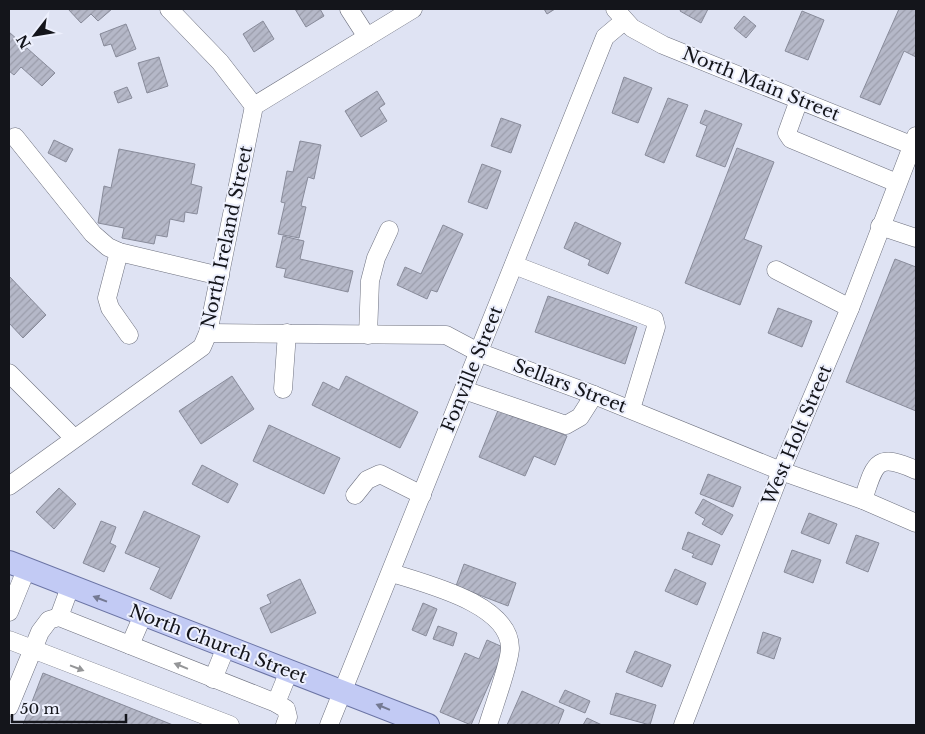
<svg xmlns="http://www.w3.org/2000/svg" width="925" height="734" viewBox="0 0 925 734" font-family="'Libre Baskerville',serif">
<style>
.building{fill:url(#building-hatch);stroke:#888b9a}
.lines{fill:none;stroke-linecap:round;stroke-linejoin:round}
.minor-casing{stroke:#6e717f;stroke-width:19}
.major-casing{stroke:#6b74a4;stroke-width:24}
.minor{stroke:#fff;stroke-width:18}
.major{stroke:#c2caf4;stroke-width:22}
.oneway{fill:#747992}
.oneway2{fill:#959698}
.labels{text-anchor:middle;stroke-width:4;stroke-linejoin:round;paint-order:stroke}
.street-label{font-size:18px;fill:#14151b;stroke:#edf0fd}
</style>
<defs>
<pattern id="building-hatch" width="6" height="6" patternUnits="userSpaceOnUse" patternTransform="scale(1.25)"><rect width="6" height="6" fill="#b5b8c8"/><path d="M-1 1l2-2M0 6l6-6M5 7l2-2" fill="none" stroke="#9b9dab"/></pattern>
</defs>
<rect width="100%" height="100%" fill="#dfe3f3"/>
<g class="building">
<polygon points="68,9 112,9 98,21 91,14 81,23"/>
<polygon points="295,9 320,9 324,16 306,27"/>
<polygon points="544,9 555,9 547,14"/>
<polygon points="681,9 708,9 701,23 680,11"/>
<polygon points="899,9 916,9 916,57 904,51 880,105 860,97"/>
<polygon points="802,11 824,20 808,60 785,51"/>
<polygon points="744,16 756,26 746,38 734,28"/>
<polygon points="263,21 274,39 254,52 243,34"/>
<polygon points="126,24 136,49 116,57 111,44 104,46 100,34"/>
<polygon points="9,32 55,73 42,86 21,67 14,75 9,71"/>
<polygon points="159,57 168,86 147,93 138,63"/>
<polygon points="624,77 652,88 638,123 612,113"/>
<polygon points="127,87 132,98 118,103 114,92"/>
<polygon points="377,91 385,104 379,108 387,121 361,137 345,111"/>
<polygon points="668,98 688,105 664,163 645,155"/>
<polygon points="705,110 742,124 725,167 696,156 707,126 700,123"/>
<polygon points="501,118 521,125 511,153 491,146"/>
<polygon points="54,140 73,149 66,162 48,153"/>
<polygon points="300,141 321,145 314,179 308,177 301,206 306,207 299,238 278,234 285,203 281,202 287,171 293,172"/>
<polygon points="737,148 774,162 744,239 762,246 740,305 685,283"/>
<polygon points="119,149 195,164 191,184 202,187 197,214 185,212 184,222 170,219 167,237 156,235 154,244 122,238 124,228 98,223 104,186 111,188"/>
<polygon points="482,164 501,171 487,209 468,202"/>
<polygon points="575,222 621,243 608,274 588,265 590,260 564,248"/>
<polygon points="443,225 463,234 437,292 431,290 427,299 397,285 405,267 421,274"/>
<polygon points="283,236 304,241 300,259 353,271 348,292 284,277 286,269 276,267"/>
<polygon points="895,259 916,267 916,411 846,382"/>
<polygon points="9,276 46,315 23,338 9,323"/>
<polygon points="548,296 637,327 625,364 535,332"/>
<polygon points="778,308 812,321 802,347 768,333"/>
<polygon points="232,376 254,409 201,444 179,411"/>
<polygon points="346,376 418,412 400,448 312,405 323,382 339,390"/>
<polygon points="499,408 567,436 555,465 534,456 525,476 479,457"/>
<polygon points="269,425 340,458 324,494 253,461"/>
<polygon points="202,465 238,484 228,503 192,484"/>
<polygon points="708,474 741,487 733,507 700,494"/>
<polygon points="59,488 76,504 54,529 36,512"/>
<polygon points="703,499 733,515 722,535 702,524 705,519 695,513"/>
<polygon points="144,511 200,536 171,599 150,589 160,568 125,553"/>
<polygon points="809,513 837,524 829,544 801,533"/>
<polygon points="101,521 116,527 110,543 116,546 104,572 83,563"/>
<polygon points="688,532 720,545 712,565 692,557 694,554 682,549"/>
<polygon points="856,535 879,543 868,572 846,563"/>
<polygon points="792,550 821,560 813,583 784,572"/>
<polygon points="464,564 516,583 508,606 456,586"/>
<polygon points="675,569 706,583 697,605 665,591"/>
<polygon points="300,579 316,613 271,633 260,608 271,603 267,595"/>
<polygon points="423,603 437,609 426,636 412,630"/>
<polygon points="438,626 457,633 453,646 433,639"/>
<polygon points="763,632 781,638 774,659 757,653"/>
<polygon points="487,640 505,648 471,725 440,712 465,653 479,659"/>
<polygon points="635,651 671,665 662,687 626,672"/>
<polygon points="43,673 173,725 23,725"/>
<polygon points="565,690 590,701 585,713 559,702"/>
<polygon points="522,691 564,710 558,725 507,725"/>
<polygon points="616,693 656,705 650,725 610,714"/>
<polygon points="587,718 602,725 583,725"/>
</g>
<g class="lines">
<g class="minor-casing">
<g id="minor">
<polyline points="169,9 220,62 254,106"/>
<polyline points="349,9 367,37"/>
<polyline points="615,9 632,28 663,45 916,147"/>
<polyline points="799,100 787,133 791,139 897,183"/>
<polyline points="15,137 93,234 108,247 119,252 220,276"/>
<polyline points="880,226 916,238"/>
<polyline points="119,252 107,298 110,308 129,335"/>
<polyline points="514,265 654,319 656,327 631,409"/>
<polyline points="776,270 850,308"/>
<polyline points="208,333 446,335 478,352 594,395 781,471 863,500 916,523"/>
<polyline points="368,335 370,281 376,258 389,230"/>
<polyline points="9,373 74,438"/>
<polyline points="283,389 287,333"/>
<polyline points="464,390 566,425 580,417 594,395"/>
<polyline points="9,486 202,347 208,333 254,106 413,9"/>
<polyline points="355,495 367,480 380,474 422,495"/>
<path d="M863,500C875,463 876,452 916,470"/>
<path d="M392,573C426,584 510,604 510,648C510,663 493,708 488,725"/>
<polyline points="9,612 26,570"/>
<polyline points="59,617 70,587"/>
<polyline points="9,640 230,725"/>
<polyline points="130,645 143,615"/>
<polyline points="213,679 226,647"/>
<polyline points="276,703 289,671"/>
<polyline points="9,707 40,632 49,620 59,617 276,703 286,709 288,717 285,725"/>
<polyline points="329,725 605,37 624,21"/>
<polyline points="683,725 781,471 850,308 916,136"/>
</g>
</g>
<g class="major-casing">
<polyline id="major" points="9,562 428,725"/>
</g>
<use href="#minor" class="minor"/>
<use href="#major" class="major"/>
</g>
<defs><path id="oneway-solid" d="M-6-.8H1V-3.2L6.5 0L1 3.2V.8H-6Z" transform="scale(1.25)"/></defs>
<g class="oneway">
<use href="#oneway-solid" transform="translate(100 599) rotate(-159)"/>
<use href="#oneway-solid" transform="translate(383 707) rotate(-158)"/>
</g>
<g class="oneway2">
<use href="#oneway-solid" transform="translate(181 666) rotate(-158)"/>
<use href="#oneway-solid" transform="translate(77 668) rotate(21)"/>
</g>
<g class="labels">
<g class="street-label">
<text transform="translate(761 84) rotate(22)" y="6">North Main Street</text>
<text transform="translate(227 237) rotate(-78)" y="6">North Ireland Street</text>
<text transform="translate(472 369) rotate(-68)" y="6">Fonville Street</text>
<text transform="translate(570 386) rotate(21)" y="6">Sellars Street</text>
<text transform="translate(797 435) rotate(-67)" y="6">West Holt Street</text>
<text transform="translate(218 644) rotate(21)" y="6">North Church Street</text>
</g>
</g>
<rect width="925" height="734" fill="none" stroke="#14151b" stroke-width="20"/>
<g transform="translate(35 35) rotate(239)" stroke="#edf0fd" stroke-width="4" paint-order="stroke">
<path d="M0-4L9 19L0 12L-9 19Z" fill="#14151b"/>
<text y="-8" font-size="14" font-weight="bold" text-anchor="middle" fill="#14151b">N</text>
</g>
<path d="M12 714v8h114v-8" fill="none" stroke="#14151b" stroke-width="2.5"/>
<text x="20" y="714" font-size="15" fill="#14151b" stroke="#edf0fd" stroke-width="4" paint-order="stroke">50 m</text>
</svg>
